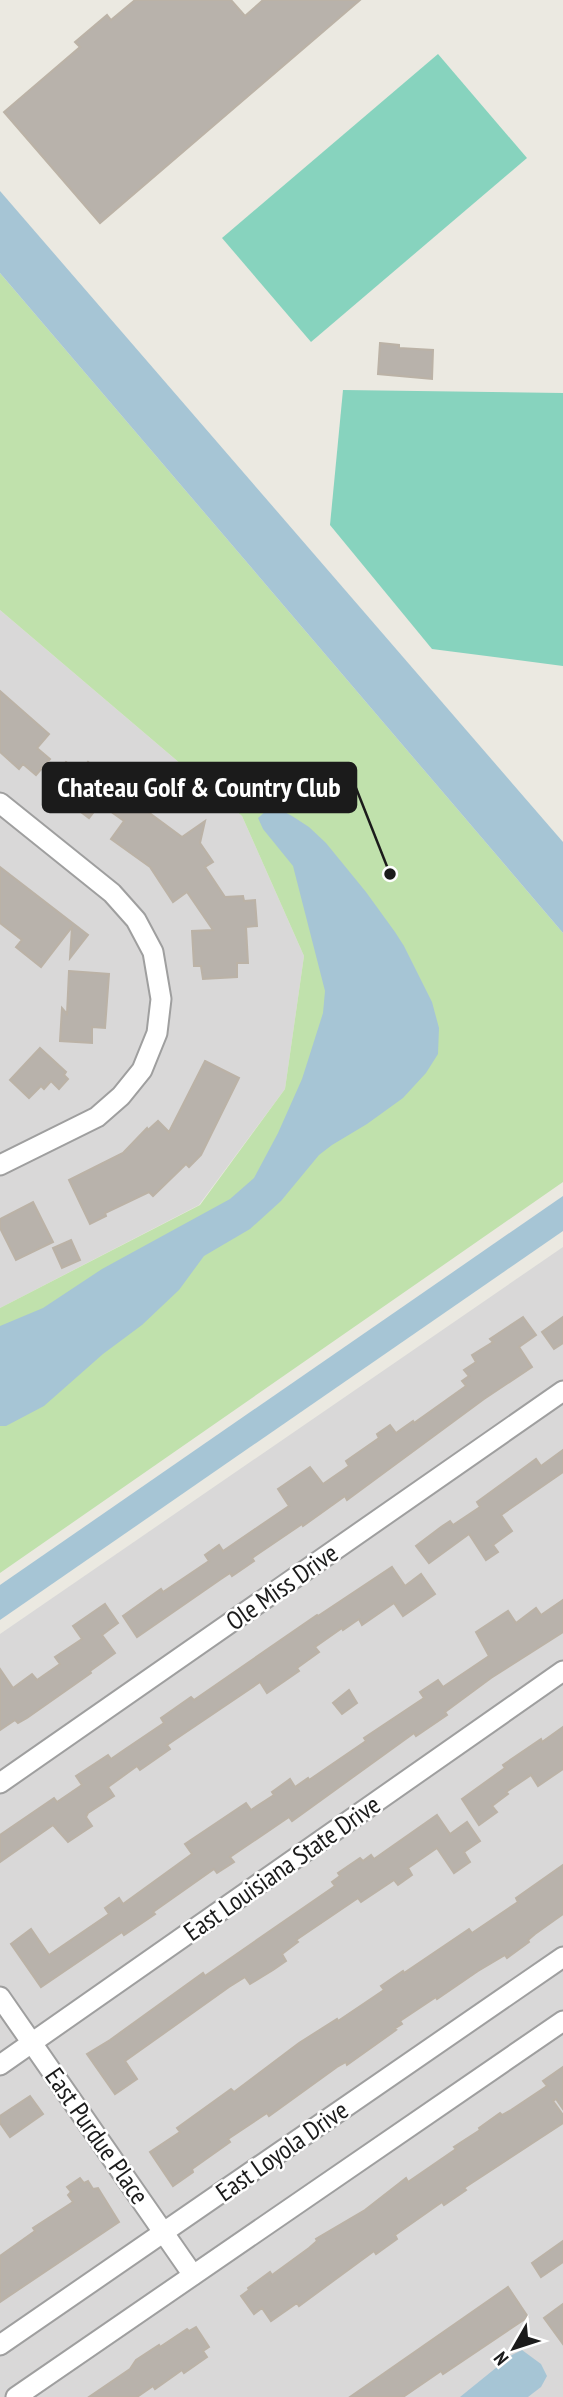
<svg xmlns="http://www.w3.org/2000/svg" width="563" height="2397" viewBox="0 0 563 2397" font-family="'PT Sans Narrow',sans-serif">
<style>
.residential{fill:#d9d8d8}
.grass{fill:#c0e1ac}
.pitch{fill:#87d3be}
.water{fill:#a6c5d5}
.building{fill:#b8b2ab;stroke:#bbb2a6;stroke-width:2}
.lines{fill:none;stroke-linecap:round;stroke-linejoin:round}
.minor-casing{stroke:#9f9f9f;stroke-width:23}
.minor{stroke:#fff;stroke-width:19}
.labels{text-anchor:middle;stroke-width:5;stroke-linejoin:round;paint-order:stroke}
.street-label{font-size:26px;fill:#1b1b1b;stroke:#fff}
.leader{fill:none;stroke:#1b1b1b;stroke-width:2.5}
.callout-dot{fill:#1b1b1b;stroke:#fff;stroke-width:2.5}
.callout{fill:#1b1b1b;stroke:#1b1b1b;stroke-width:2.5}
.callout-label{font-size:28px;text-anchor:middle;font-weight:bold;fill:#fff}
</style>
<rect width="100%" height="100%" fill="#ebe9e1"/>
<g class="residential">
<polygon points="0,610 242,816 304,956 285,1089 199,1205 0,1308"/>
<polygon points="563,1247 563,2397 0,2397 0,1634"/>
</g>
<polygon class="grass" points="0,273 563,933 563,1182 0,1573 0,1308 200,1205 285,1089 304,956 242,816 0,610"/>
<g class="pitch">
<polygon points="438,54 527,158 311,342 222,238"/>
<polygon points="343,390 563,393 563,666 432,649 330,525"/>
</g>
<g class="water">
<polygon points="0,191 563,842 563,933 0,273"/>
<polygon points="267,810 281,810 292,816 309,827 326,843 366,892 395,932 404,946 432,1002 439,1028 438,1054 426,1073 403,1098 367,1124 332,1145 319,1155 281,1201 250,1229 204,1256 179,1290 142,1325 103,1354 44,1406 6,1426 0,1426 0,1326 43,1308 102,1269 230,1199 254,1178 278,1133 302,1079 323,1013 325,991 293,866 263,829 258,818"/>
<polygon points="563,1196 563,1231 0,1620 0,1585"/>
<polygon points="522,2350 541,2364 547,2376 541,2387 528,2397 460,2397 512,2355"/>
</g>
<g class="building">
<polygon points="135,0 231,0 245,16 263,0 360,0 100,223 4,112 80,47 75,42 107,15 111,20"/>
<polygon points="380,343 399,345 399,348 433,350 432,379 378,374"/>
<polygon points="0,691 49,734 37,748 50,759 36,775 23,764 19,769 0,752"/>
<polygon points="66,762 80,772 88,762 116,783 113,786 182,837 205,821 200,843 213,862 205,867 225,897 243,896 244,901 255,900 257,926 246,927 248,963 237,963 237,977 203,979 201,966 194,966 192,931 213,930 187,892 173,902 150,867 111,839 124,821 100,804 89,818 61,797 71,784 56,773"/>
<polygon points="0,867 88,935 70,958 72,927 41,967 16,947 22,940 0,923"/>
<polygon points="69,971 109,974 105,1028 92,1027 92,1043 60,1041 62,1008 67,1014"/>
<polygon points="40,1048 66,1072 64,1075 68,1079 59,1089 51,1081 44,1089 41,1086 29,1098 10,1080"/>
<polygon points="205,1061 239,1078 201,1155 189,1167 186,1164 153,1196 149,1192 105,1213 106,1216 90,1224 69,1180 123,1153 147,1128 148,1130 158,1121 169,1132"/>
<polygon points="33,1202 53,1242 16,1260 0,1228 0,1219"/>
<polygon points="71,1240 80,1260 62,1268 53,1248"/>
<polygon points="523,1317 536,1335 519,1347 532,1367 484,1399 347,1500 345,1496 303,1526 302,1524 252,1558 254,1561 232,1576 230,1573 221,1579 137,1637 123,1616 161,1589 163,1592 209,1561 205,1555 219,1545 223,1551 289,1506 278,1489 310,1467 323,1484 349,1466 346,1461 379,1438 377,1434 390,1425 396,1433 413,1421 414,1423 466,1386 462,1381 469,1376 464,1370 476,1362 472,1355 493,1342 490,1339"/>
<polygon points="563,1317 563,1343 554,1349 542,1332"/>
<polygon points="563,1450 563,1472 501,1515 512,1531 493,1545 498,1552 486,1560 469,1534 429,1563 416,1546 441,1527 450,1521 453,1525 480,1507 477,1502 536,1459 541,1466"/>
<polygon points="392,1567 405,1586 421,1574 435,1594 403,1616 394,1603 362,1625 359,1619 343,1630 342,1628 315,1647 319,1652 297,1668 299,1671 267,1693 260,1682 167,1745 170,1749 140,1770 137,1766 108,1787 114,1796 88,1813 86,1817 92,1826 68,1842 53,1825 0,1862 0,1835 54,1798 57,1802 82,1785 76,1776 108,1755 111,1759 124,1750 164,1723 161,1718 191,1697 194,1700 317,1615 318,1616"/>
<polygon points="563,1600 563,1632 491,1678 445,1712 447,1715 416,1736 414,1733 292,1821 289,1817 230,1857 234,1862 217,1873 214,1869 153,1912 155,1914 124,1935 122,1932 41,1987 11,1944 31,1929 49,1955 109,1914 105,1908 119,1898 123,1904 192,1854 185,1844 246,1803 251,1810 274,1795 272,1792 290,1779 295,1787 308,1778 309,1780 366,1741 364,1738 424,1698 420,1692 438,1680 443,1687 489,1656 476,1632 508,1611 516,1623 536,1608 541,1615"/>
<polygon points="105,1604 118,1623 102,1635 115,1653 90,1671 91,1673 27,1718 18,1723 15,1720 0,1730 0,1669 13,1688 32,1674 37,1680 60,1664 55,1657 82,1639 73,1626"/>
<polygon points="349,1690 357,1703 342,1714 333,1703"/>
<polygon points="563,1727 563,1769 538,1786 531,1775 506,1792 508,1794 492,1806 497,1812 479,1825 462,1799 505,1768 503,1765 541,1739 542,1742"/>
<polygon points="437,1815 450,1834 467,1822 480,1841 464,1852 470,1862 454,1873 437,1848 408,1868 412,1875 398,1885 394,1880 361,1902 358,1898 296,1940 298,1942 282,1954 286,1961 273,1970 250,1984 245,1977 229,1987 125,2061 137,2079 115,2094 87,2054 110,2040 203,1973 205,1976 335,1886 332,1882 340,1876 338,1873 360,1858 363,1861 371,1855 374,1859"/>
<polygon points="563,1865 563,1914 535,1934 528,1940 529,1942 507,1958 505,1955 478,1971 437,1999 436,1997 400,2021 402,2024 394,2029 396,2030 347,2065 346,2062 337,2067 269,2116 267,2113 228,2139 230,2142 192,2169 193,2172 173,2186 150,2152 180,2132 177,2128 231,2089 234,2092 299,2043 337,2019 338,2021 384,1990 381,1986 403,1971 404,1973 469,1929 472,1933 518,1902 516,1898"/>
<polygon points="563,2067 563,2109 556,2099 553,2101 563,2115 563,2123 464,2188 466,2190 444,2205 442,2202 395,2235 397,2239 376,2254 374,2251 299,2306 297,2303 271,2321 262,2308 254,2314 241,2296 249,2290 248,2288 270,2272 272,2275 309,2248 317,2241 316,2239 365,2210 406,2178 408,2182 456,2149 454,2147 480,2130 479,2128 500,2113 502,2115 511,2110 547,2086 543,2081"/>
<polygon points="30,2096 43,2114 10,2137 0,2123 0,2116"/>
<polygon points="80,2178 84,2183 88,2181 93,2189 98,2188 119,2222 0,2302 0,2256 35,2231 33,2228 73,2202 68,2195 71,2192 67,2187"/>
<polygon points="563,2241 563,2262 541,2277 532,2263"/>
<polygon points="508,2287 528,2317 443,2374 441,2371 403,2397 350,2397"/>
<polygon points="563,2304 563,2344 544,2318"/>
<polygon points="196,2327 209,2347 203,2351 207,2357 184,2373 182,2370 155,2389 153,2386 137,2397 89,2397 130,2369 136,2360 159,2345 160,2347 187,2329 189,2331"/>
</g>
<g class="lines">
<g class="minor-casing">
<g id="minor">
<polyline points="0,803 112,893 136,920 153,952 161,999 157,1033 142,1070 121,1096 97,1117 0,1165"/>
<polyline points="0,1783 563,1391"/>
<polyline points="0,1997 193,2275"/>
<polyline points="0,2065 563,1671"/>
<polyline points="0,2345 563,1957"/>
<polyline points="16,2397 563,2021"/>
</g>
</g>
<use href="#minor" class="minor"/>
</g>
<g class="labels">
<g class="street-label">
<text transform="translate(282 1587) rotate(-35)" y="9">Ole Miss Drive</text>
<text transform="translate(282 1868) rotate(-35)" y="9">East Louisiana State Drive</text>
<text transform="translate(97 2136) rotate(55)" y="9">East Purdue Place</text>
<text transform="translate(282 2151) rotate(-35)" y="9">East Loyola Drive</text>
</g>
</g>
<path class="leader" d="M390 874L356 788"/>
<circle class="callout-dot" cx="390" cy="874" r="7"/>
<rect class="callout" x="43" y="763" width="313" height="49" rx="7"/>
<g class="callout-label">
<text x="199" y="797">Chateau Golf &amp; Country Club</text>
</g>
<g transform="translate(514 2348) rotate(231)" stroke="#ffffff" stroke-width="5" paint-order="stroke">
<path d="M0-5L12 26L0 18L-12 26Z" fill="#1b1b1b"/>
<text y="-10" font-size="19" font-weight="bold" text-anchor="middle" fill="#1b1b1b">N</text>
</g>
</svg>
